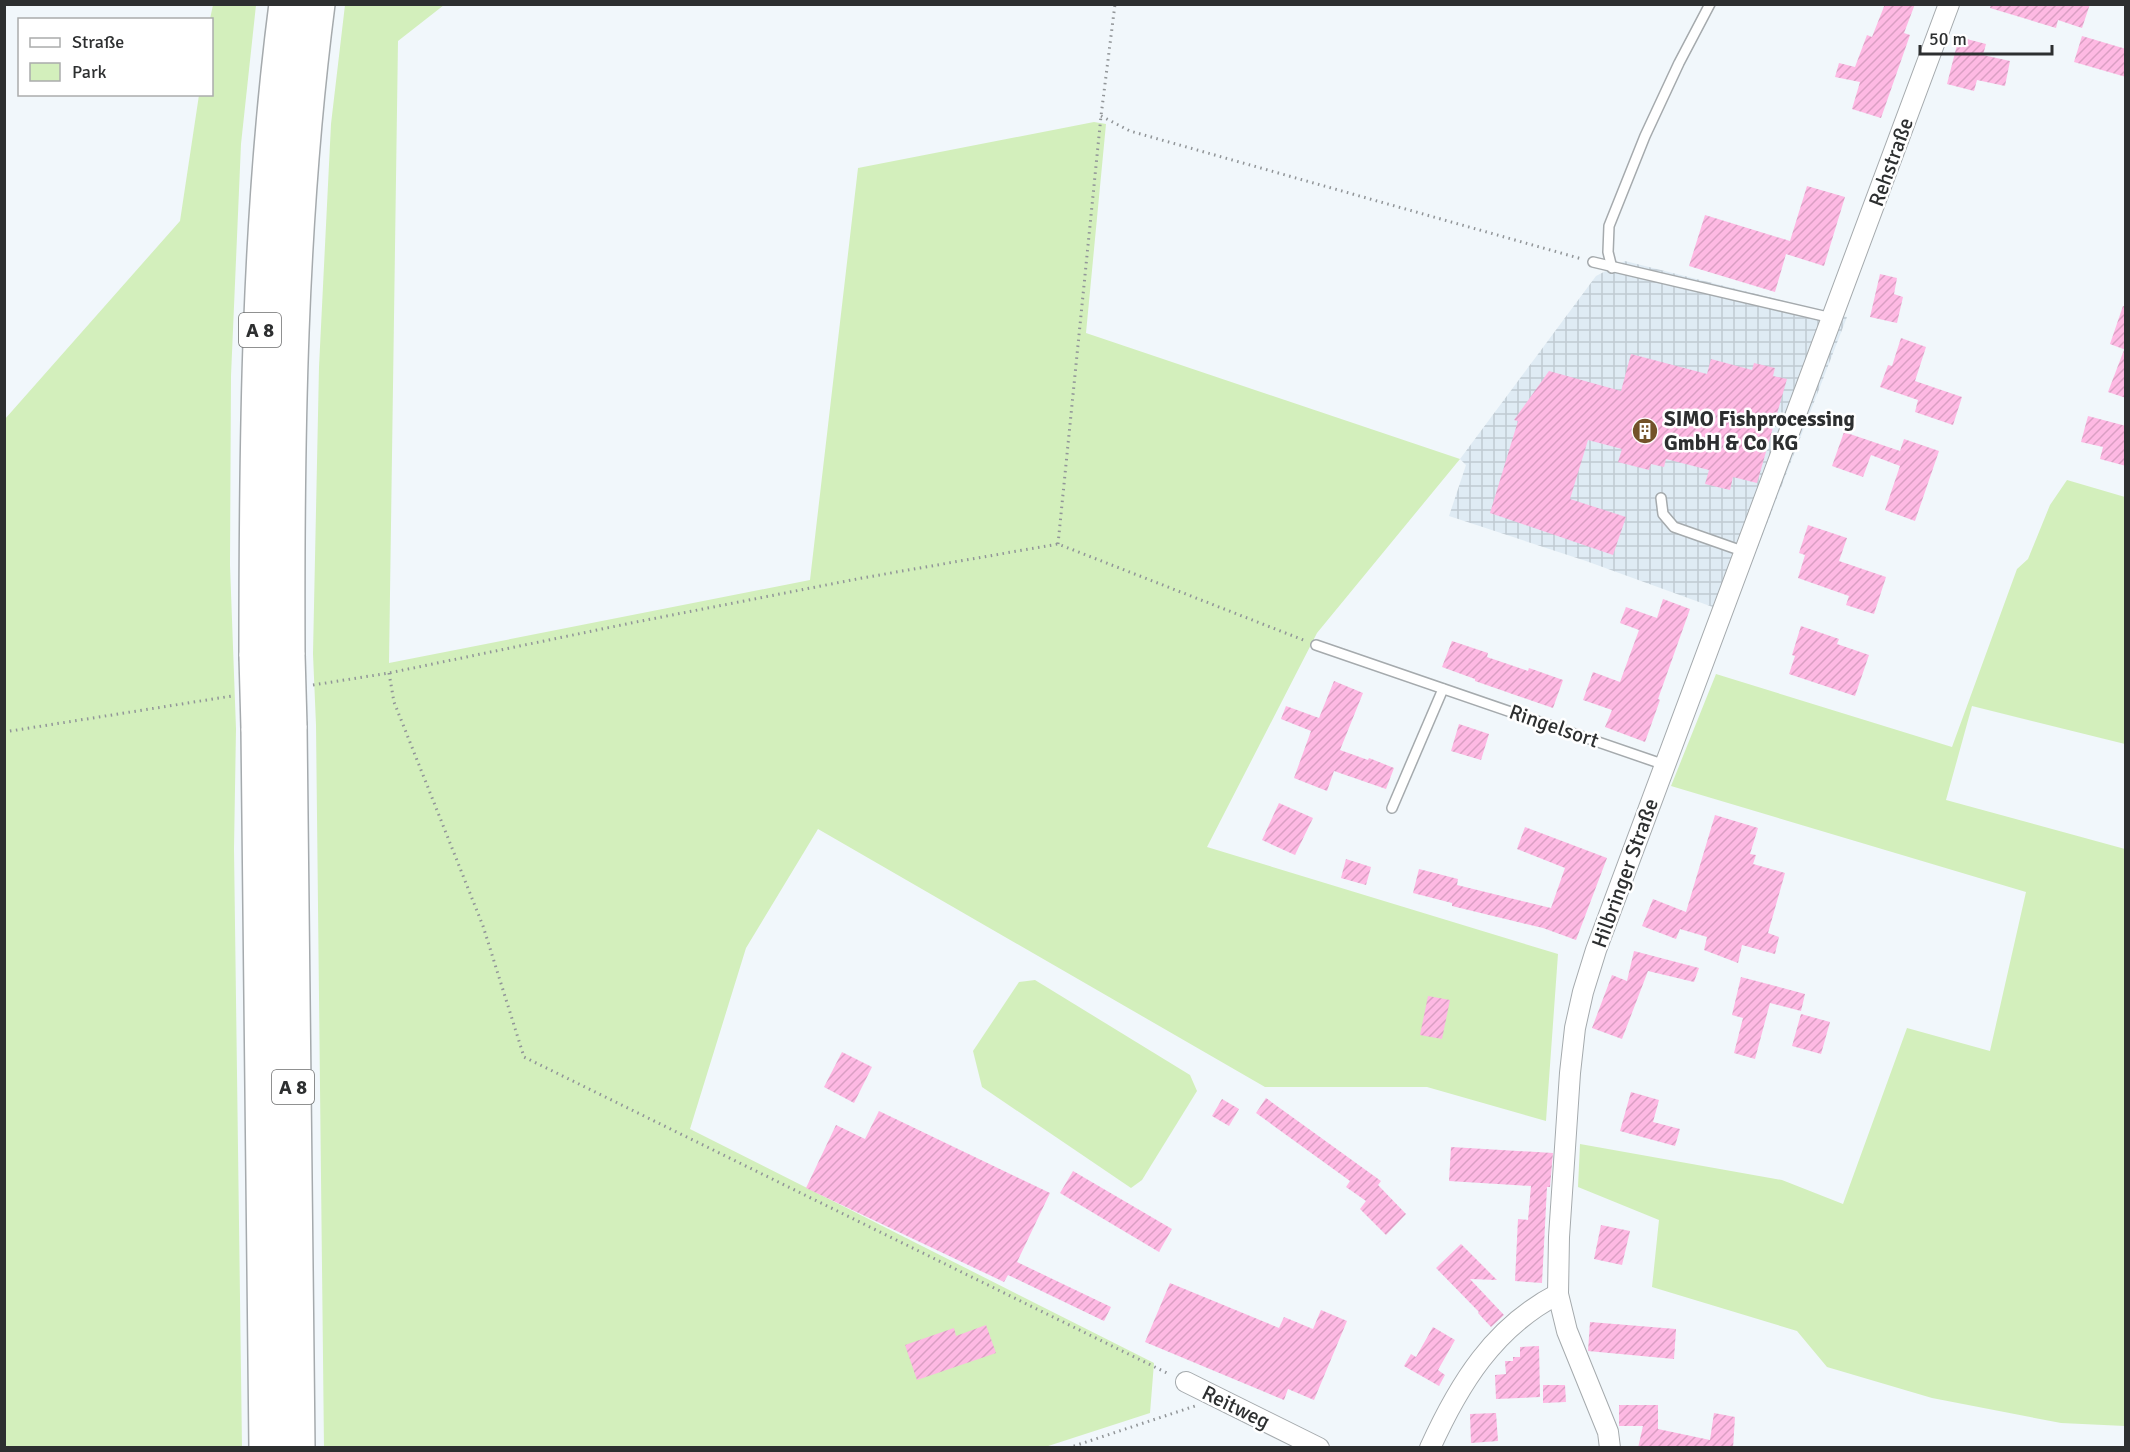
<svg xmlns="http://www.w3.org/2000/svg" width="2130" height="1452" viewBox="0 0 2130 1452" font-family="Signika,sans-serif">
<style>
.industrial{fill:url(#industrial-grid)}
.green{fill:#d3efbc}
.building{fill:url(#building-hatch)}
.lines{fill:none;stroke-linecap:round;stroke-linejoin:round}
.service-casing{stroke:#a5aaad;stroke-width:12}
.minor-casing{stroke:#a5aaad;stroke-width:22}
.motorway-casing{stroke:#a5aaad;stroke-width:36}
.path{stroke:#919598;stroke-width:3;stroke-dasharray:1.5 4.5;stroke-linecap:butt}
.service{stroke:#fff;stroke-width:9}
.minor{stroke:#fff;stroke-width:20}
.motorway{stroke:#fff;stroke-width:33}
.motorway-bridge-casing{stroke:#a5aaad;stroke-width:36;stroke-linecap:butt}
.motorway-bridge{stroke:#fff;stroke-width:33}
.labels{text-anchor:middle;stroke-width:5;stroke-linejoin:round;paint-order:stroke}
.shield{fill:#fff;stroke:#6c6d6e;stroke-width:1.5}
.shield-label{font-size:20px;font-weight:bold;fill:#2d2f30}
.street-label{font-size:21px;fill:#2d2f30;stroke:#fff}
.poi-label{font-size:21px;font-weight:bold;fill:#2d2f30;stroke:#fff;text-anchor:start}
</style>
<defs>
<pattern id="industrial-grid" width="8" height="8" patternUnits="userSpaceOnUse" patternTransform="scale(1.5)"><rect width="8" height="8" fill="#dfebf4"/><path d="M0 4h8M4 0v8" fill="none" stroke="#c0cad2"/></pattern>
<pattern id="building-hatch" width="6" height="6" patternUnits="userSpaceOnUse" patternTransform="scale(1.5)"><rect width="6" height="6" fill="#feb9e3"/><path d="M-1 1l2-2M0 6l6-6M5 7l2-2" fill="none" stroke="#da9fc3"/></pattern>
</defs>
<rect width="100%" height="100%" fill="#f1f7fb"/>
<polygon class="industrial" points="1625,261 1847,317 1732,614 1586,561 1449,516 1466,465 1460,459 1596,276"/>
<g class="green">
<polygon points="213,5 256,5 241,144 231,376 230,565 236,729 234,849 242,1447 5,1447 5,419 180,221 199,95 212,94 210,19"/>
<polygon points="345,5 444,5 398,41 389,663 810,580 858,168 1094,122 1106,124 1086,333 1460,459 1317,633 1207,847 1558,954 1546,1121 1427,1087 1265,1087 818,829 746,948 690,1129 1154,1363 1150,1413 1042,1448 324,1448 316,725 313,654 319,367 331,124"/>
<polygon points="2067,480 2125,497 2125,744 1972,706 1946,800 2125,849 2125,1426 2061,1423 1932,1398 1827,1367 1797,1331 1652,1287 1659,1220 1578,1187 1580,1144 1782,1180 1843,1204 1907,1028 1990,1051 2026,892 1671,786 1716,674 1952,747 2017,569 2028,559 2050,505"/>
<polygon points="1035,980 1190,1075 1197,1091 1142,1180 1131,1188 982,1087 973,1051 1019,982"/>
</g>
<g class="building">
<polygon points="1885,4 1915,4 1904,33 1910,35 1881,118 1852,109 1860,82 1835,77 1839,63 1855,67 1867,35 1872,37"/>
<polygon points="1991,4 2090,4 2082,28 2058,20 2056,28 1990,8"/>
<polygon points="2082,36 2126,49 2126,77 2074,62"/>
<polygon points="1959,37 1986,44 1983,55 2010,61 2005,86 1977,80 1974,91 1947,84"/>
<polygon points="1807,186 1845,197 1824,266 1786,254 1775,292 1689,266 1705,215 1790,241"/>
<polygon points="1880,274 1897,278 1894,294 1903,297 1897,323 1870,317"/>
<polygon points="2123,306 2126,307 2126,350 2110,344"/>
<polygon points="1901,338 1926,347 1915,381 1962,397 1953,425 1915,412 1918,400 1880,387 1888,365 1892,366"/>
<polygon points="2124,350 2126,350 2126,398 2108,392"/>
<polygon points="1631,354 1707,374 1711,359 1752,370 1754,363 1775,368 1773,376 1787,379 1757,483 1733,477 1730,490 1705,484 1709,470 1666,459 1664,467 1651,464 1649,470 1618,462 1622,449 1588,440 1570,499 1626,517 1613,555 1490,513 1518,421 1514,420 1549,371 1621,391"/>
<polygon points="2088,416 2126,426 2126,466 2100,459 2103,447 2081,442"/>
<polygon points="1844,432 1900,451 1904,439 1939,451 1915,521 1885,510 1900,466 1871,455 1863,477 1832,466"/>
<polygon points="1808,525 1847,538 1839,561 1886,577 1874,614 1846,605 1849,596 1798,578 1805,555 1799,553"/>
<polygon points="1663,599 1690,609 1658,699 1660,700 1645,742 1605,727 1612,710 1583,700 1593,672 1620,682 1639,630 1620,623 1626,607 1657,618"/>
<polygon points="1801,626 1839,639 1837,644 1869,655 1855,696 1789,674 1795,656 1792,655"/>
<polygon points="1452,641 1488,653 1487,657 1528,671 1529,668 1563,680 1553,708 1475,681 1475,679 1442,667"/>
<polygon points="1334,681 1363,693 1340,750 1368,760 1369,758 1394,768 1386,789 1334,771 1327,791 1294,778 1311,731 1281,719 1286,706 1319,718"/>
<polygon points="1459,724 1489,734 1481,760 1451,751"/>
<polygon points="1279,803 1313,818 1295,855 1262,840"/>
<polygon points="1715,815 1758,828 1750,854 1756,855 1753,864 1785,873 1768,933 1779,937 1775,954 1742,945 1738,963 1704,950 1707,937 1680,929 1676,939 1642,926 1653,899 1686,912"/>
<polygon points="1525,827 1607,858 1576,940 1543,928 1452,906 1452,903 1413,893 1419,869 1458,879 1457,885 1551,908 1565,868 1517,849"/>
<polygon points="1346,859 1371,867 1366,885 1341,878"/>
<polygon points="1634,951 1699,968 1694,982 1648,971 1622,1039 1592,1028 1612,975 1627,981"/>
<polygon points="1741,977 1805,994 1801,1011 1770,1003 1755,1059 1734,1053 1743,1018 1732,1015"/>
<polygon points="1428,996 1450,1000 1442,1039 1420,1035"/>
<polygon points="1801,1014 1830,1022 1821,1054 1792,1046"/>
<polygon points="842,1052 872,1067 854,1103 824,1087"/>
<polygon points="1631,1092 1659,1100 1653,1122 1680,1129 1675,1146 1620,1131"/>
<polygon points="1266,1098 1381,1181 1378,1185 1406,1214 1386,1235 1360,1209 1366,1201 1346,1187 1350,1181 1256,1113"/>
<polygon points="1222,1099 1239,1109 1229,1126 1212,1116"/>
<polygon points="879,1111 1050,1193 1017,1262 1111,1307 1104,1321 1008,1275 1004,1282 806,1188 836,1125 865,1139"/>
<polygon points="1451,1147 1553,1153 1550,1187 1547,1187 1542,1283 1515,1281 1518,1219 1528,1220 1531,1186 1449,1181"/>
<polygon points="1073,1171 1172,1229 1159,1252 1060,1193"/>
<polygon points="1601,1225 1630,1231 1622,1265 1594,1259"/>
<polygon points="1461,1244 1497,1280 1470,1279 1504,1315 1491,1327 1478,1313 1479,1312 1436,1268"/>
<polygon points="1170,1283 1279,1328 1284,1317 1313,1329 1321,1310 1347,1321 1314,1400 1288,1389 1284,1400 1145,1342"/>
<polygon points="1590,1322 1676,1329 1674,1359 1588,1351"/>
<polygon points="986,1325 996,1353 917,1380 905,1345 954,1328 956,1336"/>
<polygon points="1433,1327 1455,1340 1438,1370 1445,1375 1439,1386 1404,1366 1411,1354 1416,1357"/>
<polygon points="1539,1346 1540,1397 1496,1399 1495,1375 1506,1374 1505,1361 1513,1361 1513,1357 1520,1357 1520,1347"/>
<polygon points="1543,1385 1565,1385 1566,1402 1543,1403"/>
<polygon points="1619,1405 1658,1405 1658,1429 1710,1440 1714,1413 1735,1417 1733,1448 1638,1448 1643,1426 1619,1426"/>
<polygon points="1496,1413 1498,1441 1471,1443 1470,1414"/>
</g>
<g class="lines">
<g class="service-casing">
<g id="service">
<polyline points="1593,262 1832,318"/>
<polyline points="1612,268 1608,252 1609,226 1645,136 1679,63 1710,4"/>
<polyline points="1661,498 1663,514 1674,527 1745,552"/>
<polyline points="1316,645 1665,765"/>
<polyline points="1392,808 1443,689"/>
</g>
</g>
<g class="minor-casing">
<g id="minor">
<polyline points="1186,1382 1319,1448"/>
<path d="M1430,1448C1459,1384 1494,1327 1558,1294"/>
<polyline points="1610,1448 1608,1432 1567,1331 1558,1294 1559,1237 1570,1073 1575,1028 1583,992 1596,950 1949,4"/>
</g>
</g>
<g class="motorway-casing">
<g id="motorway">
<path d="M288,655C287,438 290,220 318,4"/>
<path d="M256,656C256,439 258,220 286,4"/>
<polyline points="290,726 298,1448"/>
<polyline points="258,728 266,1448"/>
</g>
</g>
<g class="path">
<polyline points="1101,116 1130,131 1582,259"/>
<polyline points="1058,544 1101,116 1115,4"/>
<polyline points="389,673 394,702 483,926 524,1057 1169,1374"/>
<polyline points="313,685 389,673 631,623 862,578 1058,544 1306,641"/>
<polyline points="4,732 232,696"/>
<polyline points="1068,1448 1195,1406"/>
</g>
<use href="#service" class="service"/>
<use href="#minor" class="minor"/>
<use href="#motorway" class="motorway"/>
<g class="motorway-bridge-casing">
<g id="motorway-bridge">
<polyline points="288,655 290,726"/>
<polyline points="256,656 258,728"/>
</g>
</g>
<use href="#motorway-bridge" class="motorway-bridge"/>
</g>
<defs>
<g id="building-disc" transform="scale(1.35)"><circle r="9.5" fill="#735229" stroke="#fff"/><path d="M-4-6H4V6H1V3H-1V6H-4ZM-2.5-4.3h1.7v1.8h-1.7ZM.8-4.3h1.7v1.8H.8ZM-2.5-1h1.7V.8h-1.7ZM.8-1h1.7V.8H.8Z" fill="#fff"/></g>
</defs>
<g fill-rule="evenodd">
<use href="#building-disc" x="1645" y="431"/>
</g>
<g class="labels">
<g class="shield">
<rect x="239" y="313" width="42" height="34" rx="4.5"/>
<rect x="272" y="1070" width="42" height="34" rx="4.5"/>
</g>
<g class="shield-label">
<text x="260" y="337">A 8</text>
<text x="293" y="1094">A 8</text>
</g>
<g class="street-label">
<text transform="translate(1891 162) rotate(-70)" y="7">Rehstraße</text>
<text transform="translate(1554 726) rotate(19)" y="7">Ringelsort</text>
<text transform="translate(1625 873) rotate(-70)" y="7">Hilbringer Straße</text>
<text transform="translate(1236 1407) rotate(26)" y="7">Reitweg</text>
</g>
<g class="poi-label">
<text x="1664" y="426">SIMO Fishprocessing<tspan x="1664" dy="24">GmbH &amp; Co KG</tspan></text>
</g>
</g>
<rect width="2130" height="1452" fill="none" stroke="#2d2f30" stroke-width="12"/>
<rect x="18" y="18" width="195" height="78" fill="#ffffff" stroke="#abacac" stroke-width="1.5"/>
<rect x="30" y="38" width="30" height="9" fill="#ffffff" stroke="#abacac" stroke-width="1.5"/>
<text x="72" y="48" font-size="18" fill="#2d2f30">Straße</text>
<rect x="30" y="63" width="30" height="18" fill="#d3efbc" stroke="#abacac" stroke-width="1.5"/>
<text x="72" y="78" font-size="18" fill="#2d2f30">Park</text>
<path d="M1920 45v9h132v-9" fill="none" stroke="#2d2f30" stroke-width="3"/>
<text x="1929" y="45" font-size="18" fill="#2d2f30" stroke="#ffffff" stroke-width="4.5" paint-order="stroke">50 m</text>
</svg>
